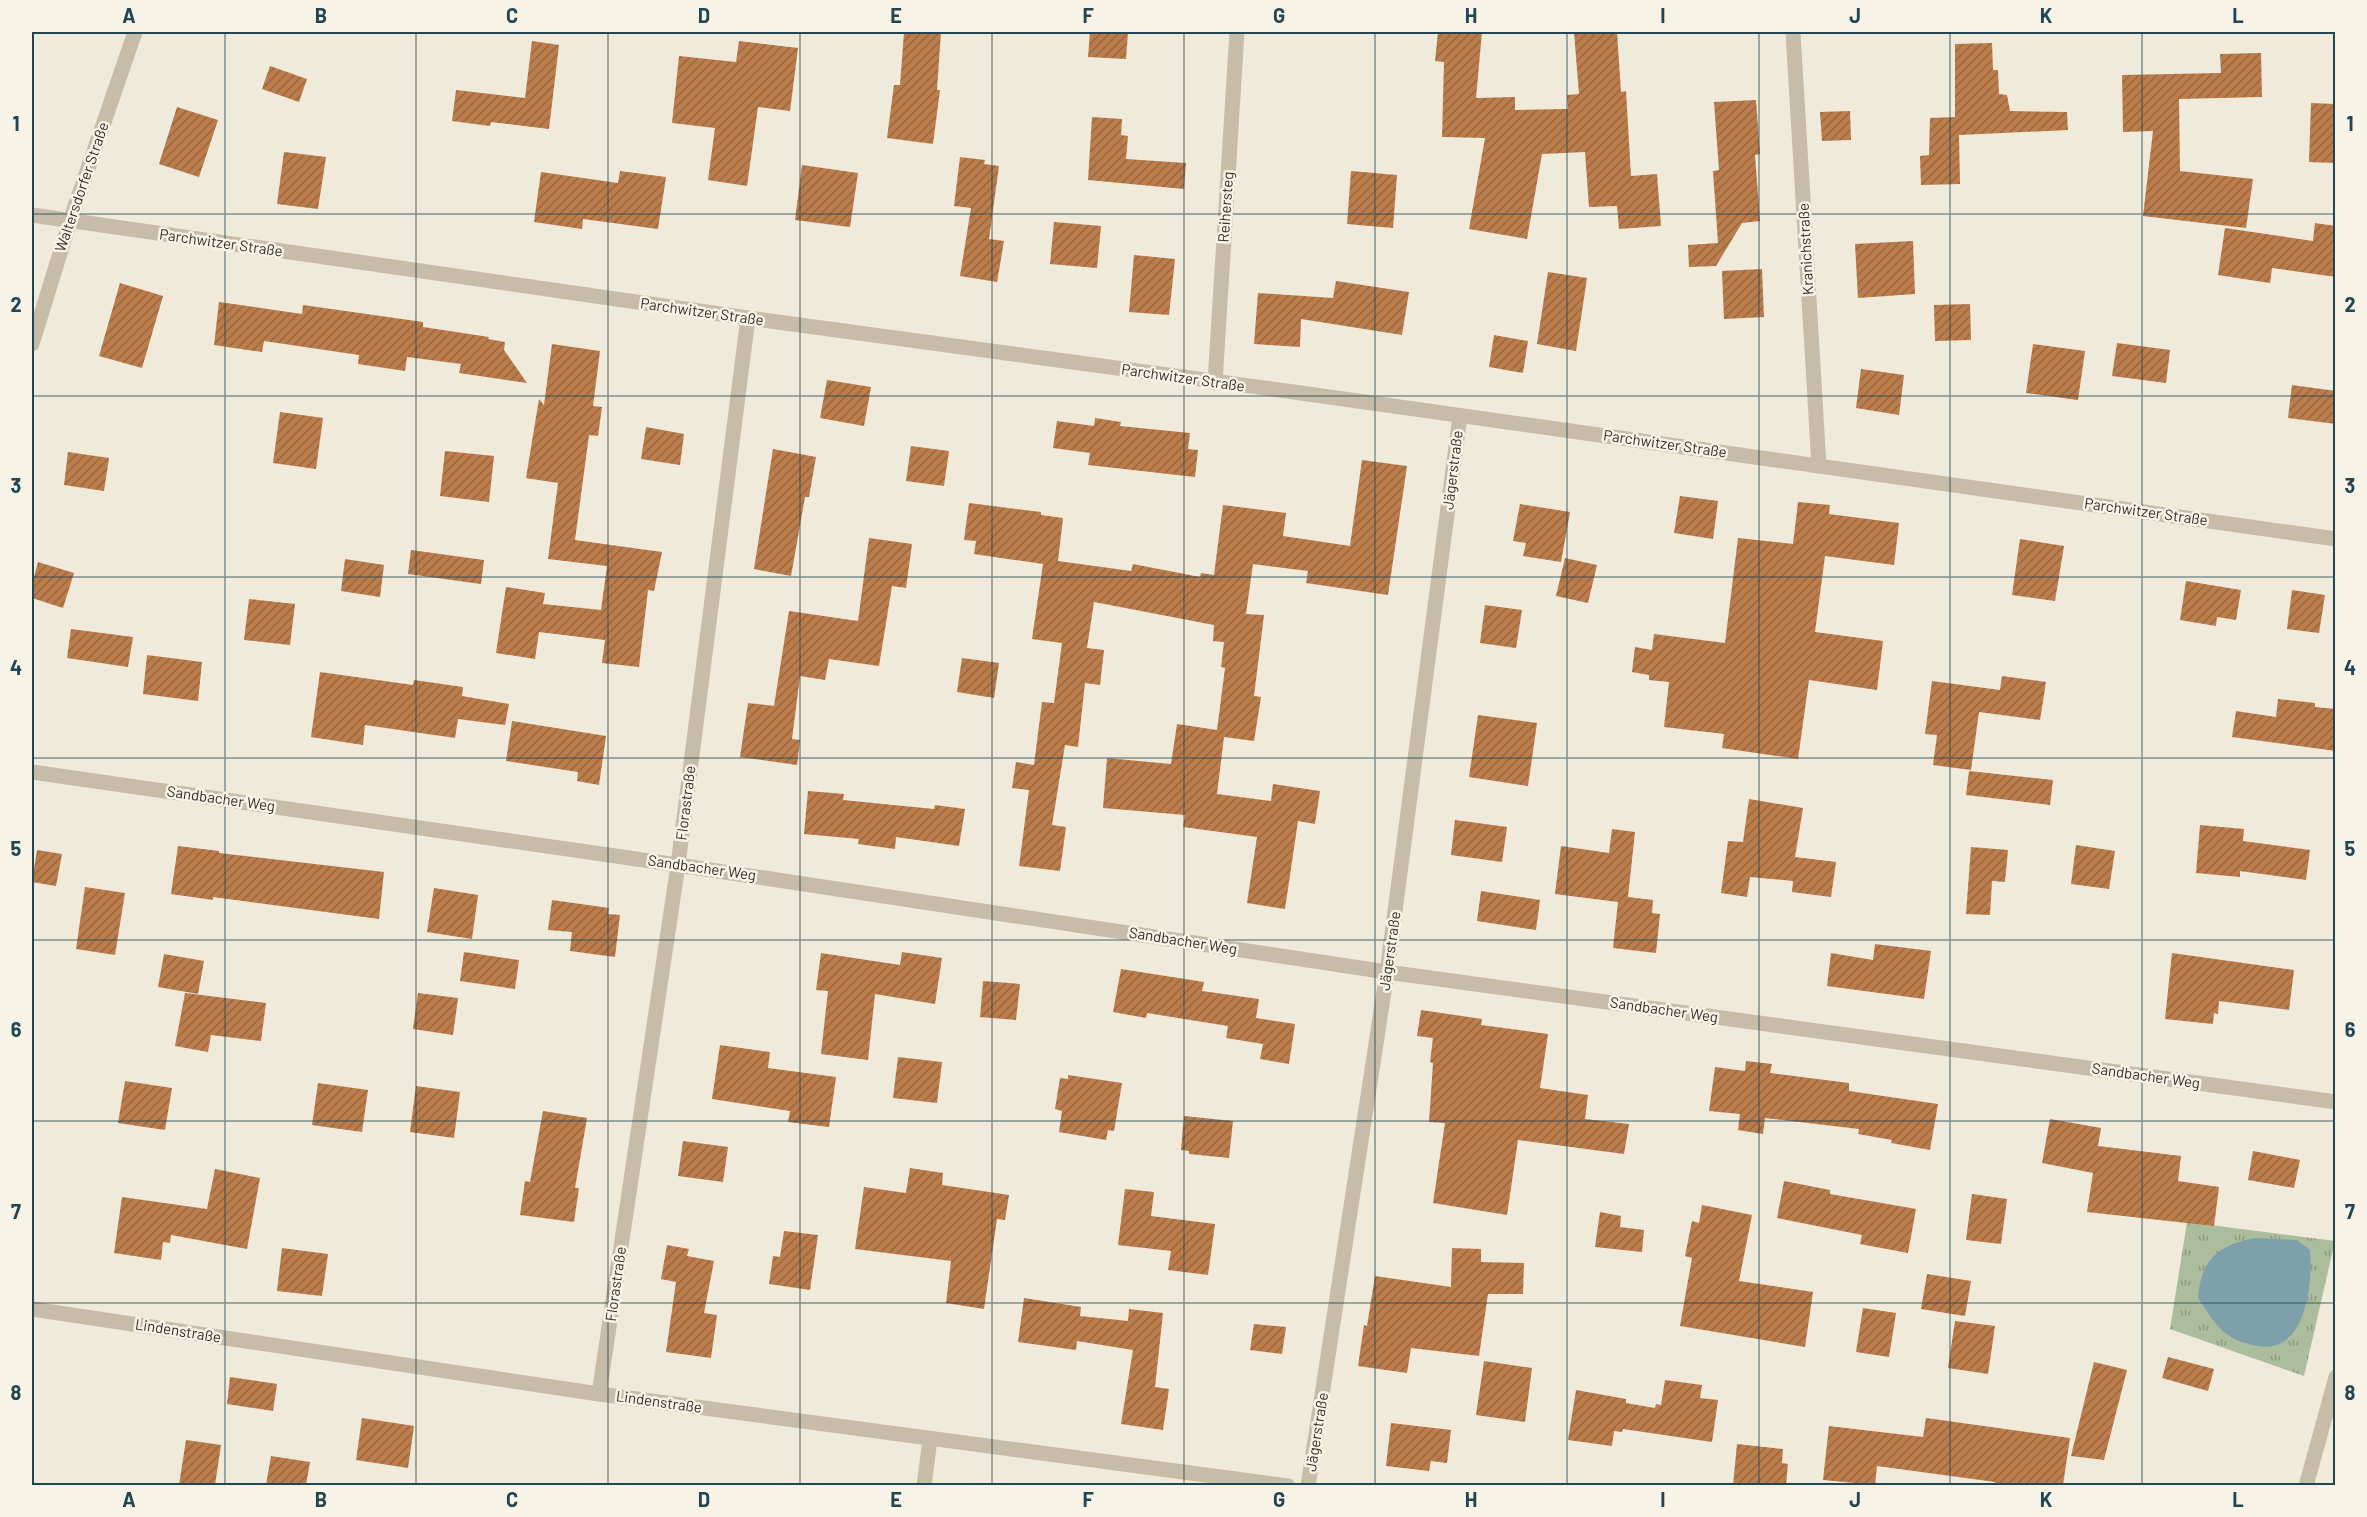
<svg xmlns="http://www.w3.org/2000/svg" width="2367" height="1517" viewBox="0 0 2367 1517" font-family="Barlow,sans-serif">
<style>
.grass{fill:url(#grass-tufts)}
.water{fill:#7da0aa}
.building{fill:url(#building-hatch)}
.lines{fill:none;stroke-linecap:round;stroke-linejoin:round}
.minor{stroke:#c7bca8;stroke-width:15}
.grid{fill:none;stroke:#214552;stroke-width:1.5;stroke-opacity:0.55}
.labels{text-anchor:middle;stroke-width:5;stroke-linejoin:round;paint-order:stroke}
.street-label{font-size:15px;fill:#342e28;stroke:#f8f3e7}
.neatline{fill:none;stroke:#214552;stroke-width:2}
.grid-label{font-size:20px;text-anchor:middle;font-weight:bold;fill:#214552}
</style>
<defs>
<pattern id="grass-tufts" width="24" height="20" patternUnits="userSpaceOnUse" patternTransform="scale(1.5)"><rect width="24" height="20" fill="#acbd9d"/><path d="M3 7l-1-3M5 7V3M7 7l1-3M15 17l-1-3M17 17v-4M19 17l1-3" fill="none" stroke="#8d9a80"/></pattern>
<pattern id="building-hatch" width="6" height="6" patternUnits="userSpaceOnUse" patternTransform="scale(1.5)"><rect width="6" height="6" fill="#bc7d4d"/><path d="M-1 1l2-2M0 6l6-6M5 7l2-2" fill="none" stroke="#9a6740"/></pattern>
</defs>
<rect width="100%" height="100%" fill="#f0eadb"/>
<polygon class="grass" points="2187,1222 2335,1241 2304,1376 2170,1329"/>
<path class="water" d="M2254,1238L2297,1240L2310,1250C2313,1284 2306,1354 2258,1346C2246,1344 2233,1340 2224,1332C2214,1324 2206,1309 2198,1298C2201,1260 2217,1246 2254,1238Z"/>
<g class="building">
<polygon points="904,32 941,32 937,90 940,90 933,144 887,138 894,85 900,85"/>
<polygon points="1090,32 1128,32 1126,59 1088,57"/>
<polygon points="1438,32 1482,32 1476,98 1515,97 1515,110 1568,109 1567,95 1579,94 1574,32 1617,32 1621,92 1626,91 1631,176 1657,174 1661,226 1619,229 1617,206 1589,207 1585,152 1542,154 1527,239 1469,229 1485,138 1442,137 1444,62 1435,61"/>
<polygon points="532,41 559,45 549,129 491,122 490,126 452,121 456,90 525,98"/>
<polygon points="739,41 798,48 790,111 758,107 747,186 708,180 715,128 672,123 679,56 736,62"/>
<polygon points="1992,43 1993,70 1998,70 1999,94 2007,95 2010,111 2067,112 2068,130 1959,135 1960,184 1921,185 1920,156 1929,155 1930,118 1955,117 1955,44"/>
<polygon points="2261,53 2262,97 2179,99 2180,171 2253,179 2246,228 2143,216 2153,131 2123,132 2122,75 2221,73 2220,54"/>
<polygon points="270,66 307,79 299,102 262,89"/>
<polygon points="1756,100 1760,154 1755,155 1760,221 1742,223 1716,266 1689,267 1688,245 1718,243 1713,171 1719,170 1714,102"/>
<polygon points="2311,103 2336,104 2336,163 2309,162"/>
<polygon points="177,107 218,120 199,177 159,164"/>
<polygon points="1850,111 1851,140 1822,141 1820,112"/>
<polygon points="1092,117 1122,119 1121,135 1128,136 1126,159 1186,163 1184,189 1088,180"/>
<polygon points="284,152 326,157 318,209 277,204"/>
<polygon points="960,157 985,160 984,164 999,166 989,239 1004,241 997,282 960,276 971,208 954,206"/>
<polygon points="802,165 858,173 850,227 795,220"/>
<polygon points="620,171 666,177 658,229 583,219 582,229 534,222 541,172 618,183"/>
<polygon points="1351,171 1397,175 1393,228 1347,224"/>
<polygon points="1054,222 1101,226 1097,268 1050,264"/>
<polygon points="2315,223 2336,226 2336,277 2272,268 2270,283 2218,275 2225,228 2313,241"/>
<polygon points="1913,241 1915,294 1858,298 1855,244"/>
<polygon points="1134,255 1175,259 1169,315 1129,312"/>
<polygon points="1762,269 1764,317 1724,319 1722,271"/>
<polygon points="1548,272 1587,278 1576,351 1537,344"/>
<polygon points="1336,281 1409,292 1402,335 1301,319 1300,347 1254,344 1258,293 1333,298"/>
<polygon points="120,283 163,296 142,368 99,356"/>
<polygon points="219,302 302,314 303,305 423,322 423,327 489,337 488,339 505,342 504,350 527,383 459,373 461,364 407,357 405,371 358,364 359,355 264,341 262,352 214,345"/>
<polygon points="1970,304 1971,340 1935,341 1934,305"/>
<polygon points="1494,335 1528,341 1523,373 1489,367"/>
<polygon points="2117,343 2170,350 2166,383 2112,376"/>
<polygon points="552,344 600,351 593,406 602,407 598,436 589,435 575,540 662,552 654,591 648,590 639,667 602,663 605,640 539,632 535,659 496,653 506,587 545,593 543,604 601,610 607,566 548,559 558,483 526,478 539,399 544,405"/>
<polygon points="2033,344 2085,351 2078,400 2026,393"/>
<polygon points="1861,369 1904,375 1899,415 1856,408"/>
<polygon points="827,380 871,387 864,426 820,418"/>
<polygon points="2292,385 2336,391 2336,424 2288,418"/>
<polygon points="280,412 323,418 316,469 273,463"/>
<polygon points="1095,418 1121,422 1120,426 1190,433 1188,449 1198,450 1195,477 1088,465 1090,453 1053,448 1057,421 1094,426"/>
<polygon points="646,427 684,434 680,465 641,459"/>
<polygon points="911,446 949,451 944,486 906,481"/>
<polygon points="773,449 816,457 809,497 805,497 791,576 754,569"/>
<polygon points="445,451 494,456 489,502 440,496"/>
<polygon points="68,452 109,458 104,491 64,485"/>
<polygon points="1362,460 1407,466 1388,595 1306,583 1308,571 1253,564 1246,614 1264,615 1254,696 1261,697 1254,741 1224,737 1217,794 1271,801 1273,784 1320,791 1315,824 1298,821 1285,909 1247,903 1257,837 1183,827 1185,815 1103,808 1107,758 1171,764 1177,724 1217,730 1225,668 1221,667 1224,642 1213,641 1214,625 1094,602 1087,648 1104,650 1100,685 1085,683 1078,747 1065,745 1052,825 1066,827 1060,871 1019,866 1029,790 1012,788 1016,762 1034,765 1042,702 1054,703 1062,643 1032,639 1043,564 974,554 976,541 964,540 969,503 1041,512 1041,515 1063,518 1058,561 1131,571 1133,564 1200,577 1201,573 1214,575 1223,505 1286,513 1283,536 1350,546"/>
<polygon points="1680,496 1718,501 1713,539 1674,533"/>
<polygon points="1798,502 1830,505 1829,514 1899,523 1894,565 1825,556 1815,632 1883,641 1877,690 1809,680 1798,759 1722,748 1724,734 1664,727 1669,682 1649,680 1649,675 1632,672 1635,647 1652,650 1654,634 1725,643 1738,538 1793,544"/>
<polygon points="1520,504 1570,512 1561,562 1523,556 1526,543 1513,541"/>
<polygon points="869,538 912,544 906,588 892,586 879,666 829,659 825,680 800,676 792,739 800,740 797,765 740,757 748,703 774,706 789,611 858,621"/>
<polygon points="2020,539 2064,546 2055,601 2012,595"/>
<polygon points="411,550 484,560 481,584 408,574"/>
<polygon points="1565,558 1597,565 1588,603 1556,596"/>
<polygon points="345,559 384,565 380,597 341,591"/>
<polygon points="38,562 74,573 63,608 32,598 32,584"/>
<polygon points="2186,581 2241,590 2236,620 2217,617 2216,626 2180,620"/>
<polygon points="2292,590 2325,595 2319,633 2287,629"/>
<polygon points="249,599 295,604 290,645 244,640"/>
<polygon points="1485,605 1522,610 1516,648 1480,643"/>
<polygon points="71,629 133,637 128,667 67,658"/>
<polygon points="147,655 202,662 198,701 143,694"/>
<polygon points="962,658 999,663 994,698 957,692"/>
<polygon points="320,672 413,685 414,680 463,687 462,696 509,704 505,725 458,719 455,738 365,725 363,745 311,737"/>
<polygon points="2002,676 2046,682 2040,720 1979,712 1971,770 1933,765 1937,735 1925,734 1932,681 2000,690"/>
<polygon points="2278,699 2315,703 2315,707 2336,709 2336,751 2232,737 2236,711 2276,717"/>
<polygon points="1478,715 1537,723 1528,786 1469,777"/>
<polygon points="512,721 606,736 599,785 577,781 578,772 506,761"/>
<polygon points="1969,771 2053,780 2050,805 1966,795"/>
<polygon points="808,791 844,794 843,800 934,809 935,805 965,809 959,846 896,837 895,849 858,844 859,839 804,834"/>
<polygon points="1749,799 1803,808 1795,857 1836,862 1831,897 1792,892 1793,881 1750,877 1747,897 1721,893 1728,841 1743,842"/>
<polygon points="1455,820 1507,827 1502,862 1451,855"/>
<polygon points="2200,825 2244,829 2243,841 2310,850 2306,880 2240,871 2240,877 2196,873"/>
<polygon points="1612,829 1635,832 1628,897 1653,900 1652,913 1660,914 1656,953 1613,948 1618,902 1555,894 1561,846 1609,853"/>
<polygon points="2076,845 2115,851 2109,889 2071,884"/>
<polygon points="178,846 219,851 219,853 384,872 379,919 213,897 213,900 171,894"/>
<polygon points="1971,847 2008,850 2005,882 1992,881 1990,915 1966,914"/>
<polygon points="37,850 62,854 56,886 32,882"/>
<polygon points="85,887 125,893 115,955 76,949"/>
<polygon points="434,888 478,895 472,939 427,932"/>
<polygon points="1481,891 1540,900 1536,930 1477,921"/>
<polygon points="552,900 609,908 608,914 620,915 615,957 570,951 572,932 548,930"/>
<polygon points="1875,944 1931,951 1924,999 1827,986 1831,953 1873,960"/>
<polygon points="464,952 519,960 515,989 460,981"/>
<polygon points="902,952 942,958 935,1004 875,994 868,1060 821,1054 828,991 816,990 821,953 900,965"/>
<polygon points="2172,953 2294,970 2289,1010 2219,1001 2218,1014 2214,1013 2213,1024 2165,1019"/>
<polygon points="164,954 204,961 198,994 158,987"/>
<polygon points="1121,969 1204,982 1202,991 1259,999 1256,1018 1295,1024 1289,1064 1260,1059 1263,1044 1226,1038 1228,1026 1147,1013 1146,1018 1113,1012"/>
<polygon points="983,981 1020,984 1016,1020 980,1017"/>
<polygon points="185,993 266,1003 261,1041 211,1035 208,1052 175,1046"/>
<polygon points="418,993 458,998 453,1035 413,1029"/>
<polygon points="1421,1010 1482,1019 1481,1025 1548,1034 1540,1088 1588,1095 1585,1119 1629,1124 1624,1154 1518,1140 1507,1215 1433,1203 1445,1123 1429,1122 1433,1063 1430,1062 1433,1038 1417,1036"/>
<polygon points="720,1045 770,1052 768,1068 836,1077 829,1127 788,1122 790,1111 712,1099"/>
<polygon points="898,1057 942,1062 937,1103 893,1098"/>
<polygon points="1746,1061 1772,1064 1770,1073 1849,1083 1849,1091 1938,1104 1930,1150 1891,1143 1892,1140 1858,1134 1859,1129 1765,1118 1763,1134 1738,1130 1740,1114 1709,1111 1715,1067 1745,1071"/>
<polygon points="1068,1075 1122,1083 1114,1131 1108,1130 1106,1140 1059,1132 1062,1111 1055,1109 1060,1078 1068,1079"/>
<polygon points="125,1081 172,1088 165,1130 118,1123"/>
<polygon points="318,1083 368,1090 362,1132 312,1125"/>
<polygon points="416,1086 460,1092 454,1138 410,1132"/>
<polygon points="543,1111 587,1118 575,1188 579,1188 574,1222 520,1215 525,1181 530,1182"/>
<polygon points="1184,1116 1233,1121 1229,1158 1189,1154 1189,1151 1181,1150"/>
<polygon points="2050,1119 2101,1128 2098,1146 2181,1156 2178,1181 2219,1187 2214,1226 2087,1212 2093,1173 2042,1163"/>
<polygon points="683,1141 728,1147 723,1182 678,1176"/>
<polygon points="2253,1151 2300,1160 2294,1188 2248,1180"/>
<polygon points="910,1168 943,1173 942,1185 1009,1195 1005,1220 997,1219 984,1309 946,1303 951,1261 855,1249 864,1187 906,1193"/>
<polygon points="215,1169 260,1178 247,1249 171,1235 170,1243 163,1242 161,1260 114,1253 122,1197 207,1209"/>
<polygon points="1784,1181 1830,1190 1830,1194 1916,1209 1908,1253 1860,1244 1862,1235 1777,1218"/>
<polygon points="1125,1189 1154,1192 1151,1216 1215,1224 1208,1275 1168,1270 1171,1251 1118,1245"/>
<polygon points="1972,1194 2007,1199 2001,1244 1966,1240"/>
<polygon points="1702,1205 1752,1215 1739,1281 1813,1292 1805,1347 1680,1326 1692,1258 1685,1256 1692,1221 1699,1223"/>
<polygon points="1600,1212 1621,1216 1620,1227 1644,1230 1642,1252 1595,1247"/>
<polygon points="784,1231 818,1235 810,1290 769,1284 773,1256 780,1257"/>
<polygon points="667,1245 689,1249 687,1256 714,1261 704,1313 717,1315 711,1358 666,1352 676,1282 661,1279"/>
<polygon points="282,1248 328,1254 322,1296 277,1291"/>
<polygon points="1452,1248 1481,1249 1481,1262 1524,1263 1523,1294 1488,1294 1479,1356 1411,1348 1407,1373 1358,1366 1364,1325 1367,1326 1375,1276 1451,1287"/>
<polygon points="1927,1274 1971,1281 1965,1316 1921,1309"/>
<polygon points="1024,1298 1081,1307 1080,1316 1128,1321 1129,1309 1163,1313 1155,1387 1169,1389 1163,1430 1121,1424 1133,1350 1077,1341 1076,1350 1018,1342"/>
<polygon points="1863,1308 1896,1313 1889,1357 1856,1352"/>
<polygon points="1955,1321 1995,1326 1988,1374 1948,1368"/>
<polygon points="1254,1324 1286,1327 1282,1354 1250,1350"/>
<polygon points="2168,1357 2214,1369 2208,1391 2162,1378"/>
<polygon points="1484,1361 1532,1368 1525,1422 1476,1415"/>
<polygon points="2094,1362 2127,1370 2104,1460 2071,1456"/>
<polygon points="230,1377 277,1384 273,1411 227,1404"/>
<polygon points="1665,1380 1702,1385 1700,1398 1718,1400 1712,1442 1623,1429 1622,1432 1614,1431 1612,1446 1568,1440 1576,1390 1626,1399 1626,1403 1655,1408 1656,1404 1661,1405"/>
<polygon points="362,1418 414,1426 408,1468 356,1460"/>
<polygon points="1926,1418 2070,1438 2063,1485 1995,1485 1995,1482 1877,1466 1875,1485 1823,1480 1829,1426 1923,1437"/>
<polygon points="1391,1423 1451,1430 1447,1463 1431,1461 1429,1471 1386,1466"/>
<polygon points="186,1440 221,1445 215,1485 179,1485"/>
<polygon points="1737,1444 1783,1449 1782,1463 1788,1464 1786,1485 1733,1485"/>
<polygon points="271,1456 310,1462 306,1485 266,1485"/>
</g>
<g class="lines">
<g class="minor">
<polyline points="1793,32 1819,466"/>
<polyline points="32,215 748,318 1294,392 2336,539"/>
<polyline points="32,344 70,221 135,32"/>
<polyline points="1215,383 1237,32"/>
<polyline points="32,772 678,865 1387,972 2336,1102"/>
<polyline points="32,1309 599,1394 1288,1486"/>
<polyline points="599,1394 678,865 748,318"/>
<polyline points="924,1486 930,1439"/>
<polyline points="1308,1486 1387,972 1460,416"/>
<polyline points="2306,1486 2336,1377"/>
</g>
</g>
<path class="grid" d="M225,32V1486M416,32V1486M608,32V1486M800,32V1486M992,32V1486M1184,32V1486M1375,32V1486M1567,32V1486M1759,32V1486M1950,32V1486M2142,32V1486M32,214H2336M32,396H2336M32,577H2336M32,758H2336M32,940H2336M32,1121H2336M32,1303H2336"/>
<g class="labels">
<g class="street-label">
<text transform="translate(82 187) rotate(-71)" y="5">Waltersdorfer Straße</text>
<text transform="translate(1226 207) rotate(-86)" y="5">Reihersteg</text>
<text transform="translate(221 243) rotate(8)" y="5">Parchwitzer Straße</text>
<text transform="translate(1806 249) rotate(-93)" y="5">Kranichstraße</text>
<text transform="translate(702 312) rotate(8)" y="5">Parchwitzer Straße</text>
<text transform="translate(1183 378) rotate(8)" y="5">Parchwitzer Straße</text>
<text transform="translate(1665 444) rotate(8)" y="5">Parchwitzer Straße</text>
<text transform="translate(1453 470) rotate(-83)" y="5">Jägerstraße</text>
<text transform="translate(2146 512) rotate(8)" y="5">Parchwitzer Straße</text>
<text transform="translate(221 799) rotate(8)" y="5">Sandbacher Weg</text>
<text transform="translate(686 803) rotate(-83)" y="5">Florastraße</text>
<text transform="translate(702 868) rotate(8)" y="5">Sandbacher Weg</text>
<text transform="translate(1183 941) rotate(9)" y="5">Sandbacher Weg</text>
<text transform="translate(1390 951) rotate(-82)" y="5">Jägerstraße</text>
<text transform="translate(1664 1010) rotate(8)" y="5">Sandbacher Weg</text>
<text transform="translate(2146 1076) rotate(8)" y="5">Sandbacher Weg</text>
<text transform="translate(616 1284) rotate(-82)" y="5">Florastraße</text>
<text transform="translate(178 1331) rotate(9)" y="5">Lindenstraße</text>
<text transform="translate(659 1402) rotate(8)" y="5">Lindenstraße</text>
<text transform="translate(1317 1432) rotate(-81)" y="5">Jägerstraße</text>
</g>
</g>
<rect width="2367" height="1517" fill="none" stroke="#f8f3e7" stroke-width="66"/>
<rect x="33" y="33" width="2301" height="1451" class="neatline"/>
<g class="grid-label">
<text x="129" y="23">A</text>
<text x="321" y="23">B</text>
<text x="512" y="23">C</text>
<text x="704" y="23">D</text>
<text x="896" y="23">E</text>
<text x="1088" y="23">F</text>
<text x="1279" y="23">G</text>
<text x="1471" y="23">H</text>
<text x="1663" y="23">I</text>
<text x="1855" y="23">J</text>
<text x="2046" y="23">K</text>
<text x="2238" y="23">L</text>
<text x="16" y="131">1</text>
<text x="2350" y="131">1</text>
<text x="16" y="312">2</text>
<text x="2350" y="312">2</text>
<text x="16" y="493">3</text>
<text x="2350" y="493">3</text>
<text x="16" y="675">4</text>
<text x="2350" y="675">4</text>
<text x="16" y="856">5</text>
<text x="2350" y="856">5</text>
<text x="16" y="1037">6</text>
<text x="2350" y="1037">6</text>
<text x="16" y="1219">7</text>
<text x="2350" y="1219">7</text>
<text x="16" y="1400">8</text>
<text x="2350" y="1400">8</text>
<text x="129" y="1507">A</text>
<text x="321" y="1507">B</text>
<text x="512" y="1507">C</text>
<text x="704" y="1507">D</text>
<text x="896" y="1507">E</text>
<text x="1088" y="1507">F</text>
<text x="1279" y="1507">G</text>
<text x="1471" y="1507">H</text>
<text x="1663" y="1507">I</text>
<text x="1855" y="1507">J</text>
<text x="2046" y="1507">K</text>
<text x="2238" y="1507">L</text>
</g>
</svg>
